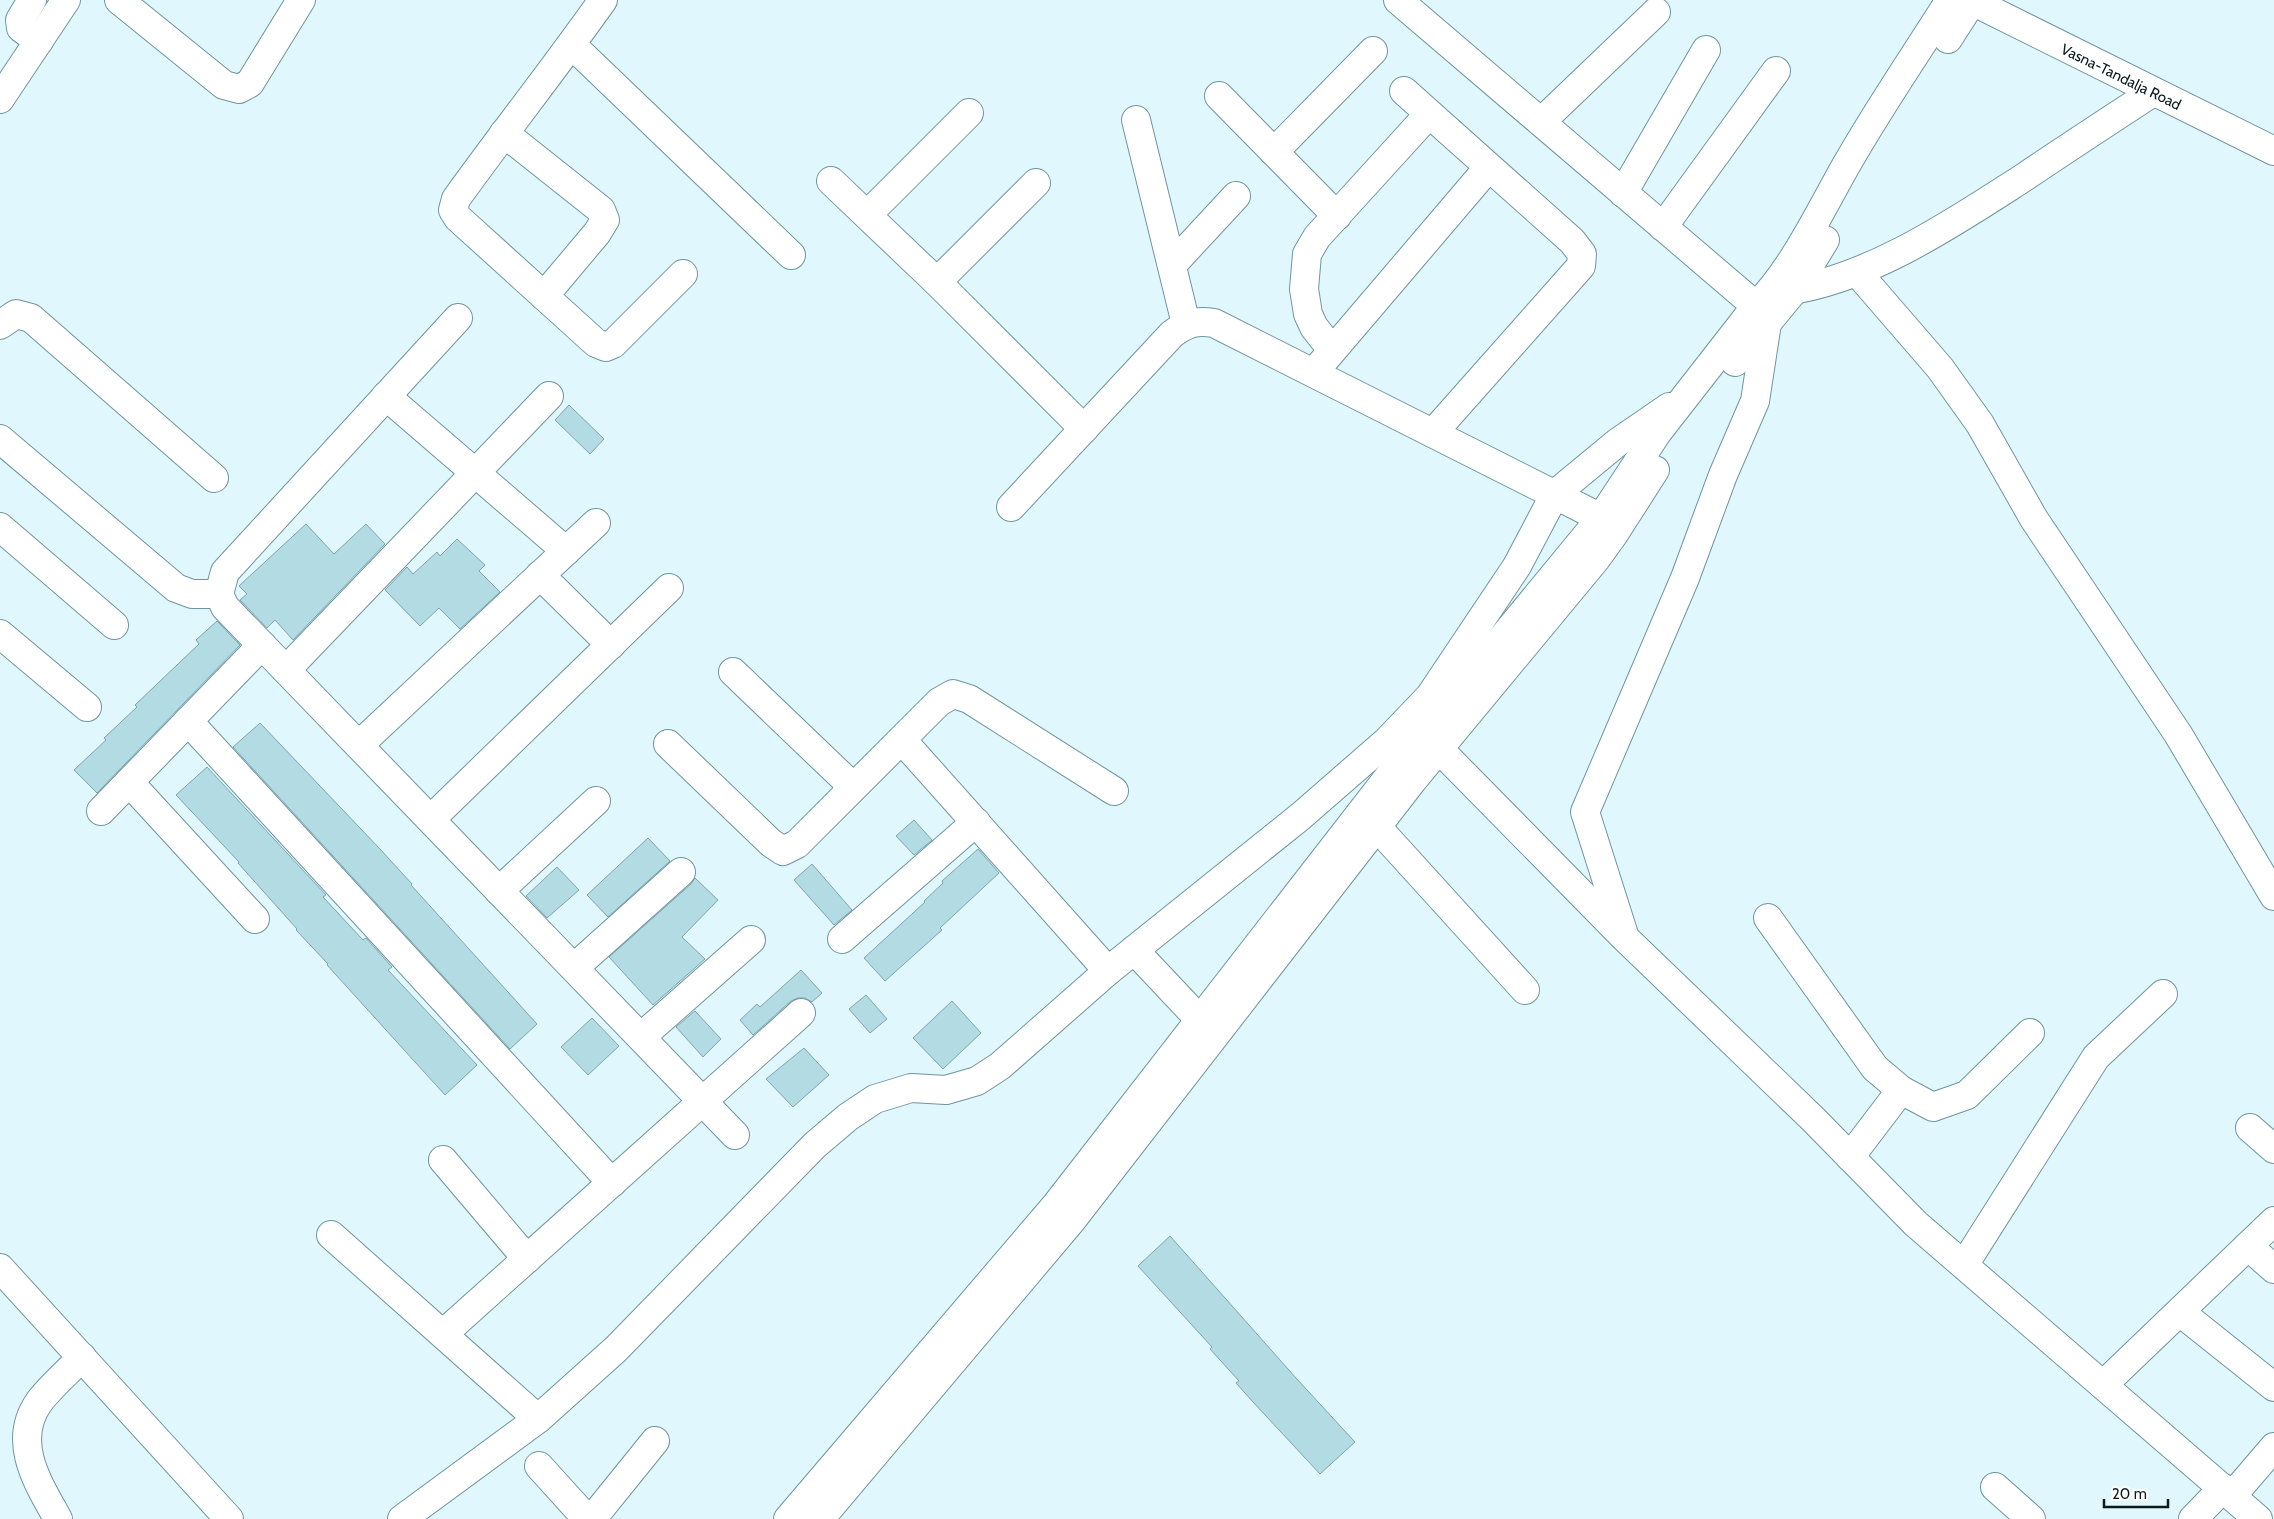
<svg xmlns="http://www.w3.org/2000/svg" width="2274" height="1519" viewBox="0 0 2274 1519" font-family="Cabin,sans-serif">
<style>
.building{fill:#b3dbe4;stroke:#7ea5ad}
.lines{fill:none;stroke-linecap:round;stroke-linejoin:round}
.minor-casing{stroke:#6f959d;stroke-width:30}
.minor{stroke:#fff;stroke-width:28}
.labels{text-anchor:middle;stroke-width:5;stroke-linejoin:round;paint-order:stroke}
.street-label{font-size:15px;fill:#0b1a1d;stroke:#fff}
</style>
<rect width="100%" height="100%" fill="#e0f8fd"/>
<g class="building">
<polygon points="569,405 604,439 590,454 555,420"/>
<polygon points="306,524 334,554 366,524 385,544 293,640 275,620 267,628 240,600 247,594 239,586"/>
<polygon points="457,539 485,565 479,571 500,592 460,629 439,608 420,626 385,590 407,567 413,574 437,552 440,556"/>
<polygon points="217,621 240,645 97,793 74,770 106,740 104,738 137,707 135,705 199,644 196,640"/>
<polygon points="260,723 380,849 412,884 411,885 537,1024 510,1049 233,747"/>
<polygon points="207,767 326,895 323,897 363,940 366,938 392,967 388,970 477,1065 445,1095 327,965 328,964 296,930 297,929 238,863 239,862 176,795"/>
<polygon points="914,820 932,840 914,855 896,836"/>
<polygon points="648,838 670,861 608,917 587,895"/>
<polygon points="978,849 999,873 940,928 942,930 885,981 864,958 925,902 924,901 943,883 942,881"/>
<polygon points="812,864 852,910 834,925 794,880"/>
<polygon points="557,867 579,890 547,918 526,896"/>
<polygon points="695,878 718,900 682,937 705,959 653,1005 609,957 691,884"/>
<polygon points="801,970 822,993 812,1002 805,998 798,998 791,1001 753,1035 740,1020 757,1004 760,1007"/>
<polygon points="866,995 887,1019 870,1033 849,1009"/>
<polygon points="952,1001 981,1033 943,1069 913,1038"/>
<polygon points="695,1011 721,1039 703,1057 676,1027"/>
<polygon points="592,1018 619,1046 588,1075 561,1047"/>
<polygon points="804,1048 829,1075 793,1107 766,1079"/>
<polygon points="1170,1236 1296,1378 1355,1442 1320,1474 1253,1402 1236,1383 1239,1381 1210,1349 1212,1347 1138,1266"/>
</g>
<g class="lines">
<g class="minor-casing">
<g id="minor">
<polyline points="32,0 20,20 21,28 39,41"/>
<polyline points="119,0 224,85 239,89 250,83 301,0"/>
<path d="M603,0C555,68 504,132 456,199L453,210L458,218L596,343L606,347L613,344L683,274"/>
<polyline points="1398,0 1756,306"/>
<polyline points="1970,0 2274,151"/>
<polyline points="1948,39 1973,0"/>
<polyline points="572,45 791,255"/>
<polyline points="1404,91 1572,241 1582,254 1581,266 1433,433"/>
<polyline points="1219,96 1337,216"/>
<polyline points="0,99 66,0"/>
<polyline points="1136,120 1186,324"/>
<polyline points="1541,122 1656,12"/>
<polyline points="504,133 601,210 605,220 597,233 544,296"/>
<polyline points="1274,152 1373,51"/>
<polyline points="831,181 937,282 1084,429"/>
<polyline points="1623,193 1706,50"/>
<polyline points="867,215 969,113"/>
<polyline points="1663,227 1776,71"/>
<polyline points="1172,265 1236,196"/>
<polyline points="1857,272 1940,368 1980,424 2034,519 2178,734 2274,896"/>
<polyline points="937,282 1036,183"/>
<path d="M1785,291C1869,280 1953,223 2023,178C2066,149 2109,121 2153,92"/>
<polyline points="458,318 225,572 219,594 225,607 735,1135"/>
<polyline points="1767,323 1755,401 1723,475 1685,578 1585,812 1625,938 1813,1119 1916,1224 2258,1519"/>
<polyline points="0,325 16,314 31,318 214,478"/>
<polyline points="1332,350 1314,327 1308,314 1304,289 1307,254 1317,237 1429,114"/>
<polyline points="1735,362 1795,289 1825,240"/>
<polyline points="1321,364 1488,168"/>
<polyline points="386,396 566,551"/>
<polyline points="0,439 176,588 192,594 219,594"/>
<path d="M1011,507L1172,334C1187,323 1196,320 1214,323L1601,518"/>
<polyline points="0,527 114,625"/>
<polyline points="540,575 611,645"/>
<polyline points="0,634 87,707"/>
<polyline points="286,670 549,396"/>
<polyline points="733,672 852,786"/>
<polyline points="188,721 612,1183"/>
<polyline points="902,740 1108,971"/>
<polyline points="668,744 771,843 783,851 797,844 939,702 953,694 969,699 1114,791"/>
<polyline points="359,745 596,523"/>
<polyline points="1439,749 1622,935"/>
<polyline points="129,782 255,919"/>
<polyline points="101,811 262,645"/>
<polyline points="431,819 669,588"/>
<polyline points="1377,827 1525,990"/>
<polyline points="499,891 596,801"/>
<polyline points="1768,918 1875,1068 1901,1090 1933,1107 1967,1095 2030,1033"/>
<polyline points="842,939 976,822"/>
<polyline points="1134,950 1200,1020"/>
<polyline points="575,967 681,872"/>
<polyline points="641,1037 751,940"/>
<polyline points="2250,1128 2274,1149"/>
<polyline points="1850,1157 1901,1090"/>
<polyline points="443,1160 527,1259"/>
<polyline points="331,1235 538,1419"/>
<polyline points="2248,1246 2274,1269"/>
<polyline points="1964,1265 2096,1057 2163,994"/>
<polyline points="0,1268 229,1519"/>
<polyline points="2180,1312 2274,1387"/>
<polyline points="443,1334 801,1013"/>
<polyline points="2103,1385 2274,1221"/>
<polyline points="539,1466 587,1519"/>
<polyline points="1995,1487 2031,1519"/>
<polyline points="2232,1496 2274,1447"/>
<path d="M58,1519C38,1483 11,1442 39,1402C51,1386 68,1372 82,1357"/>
<polyline points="402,1519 538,1419 616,1349 815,1145 848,1117 875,1099 911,1088 946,1090 977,1081 1000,1066 1108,971 1301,816 1387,741 1430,696 1517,566 1555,494 1618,442 1669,407"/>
<polyline points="592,1519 655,1441"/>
<path d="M788,1519L1056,1205L1397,766L1601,518L1657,433L1756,306C1793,270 1822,207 1848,162C1880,106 1916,54 1950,0"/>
<polyline points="820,1519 1072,1220 1413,780 1596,559 1614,534 1655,470"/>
<polyline points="2193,1519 2223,1488"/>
</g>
</g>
<use href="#minor" class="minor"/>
</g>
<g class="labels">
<g class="street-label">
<text transform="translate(2121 77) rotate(26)" y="5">Vasna-Tandalja Road</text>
</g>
</g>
<path d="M2104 1499v8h64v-8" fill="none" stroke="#0b1a1d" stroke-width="2.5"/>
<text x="2112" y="1499" font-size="15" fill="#0b1a1d" stroke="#ffffff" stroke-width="4" paint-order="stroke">20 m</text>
</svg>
